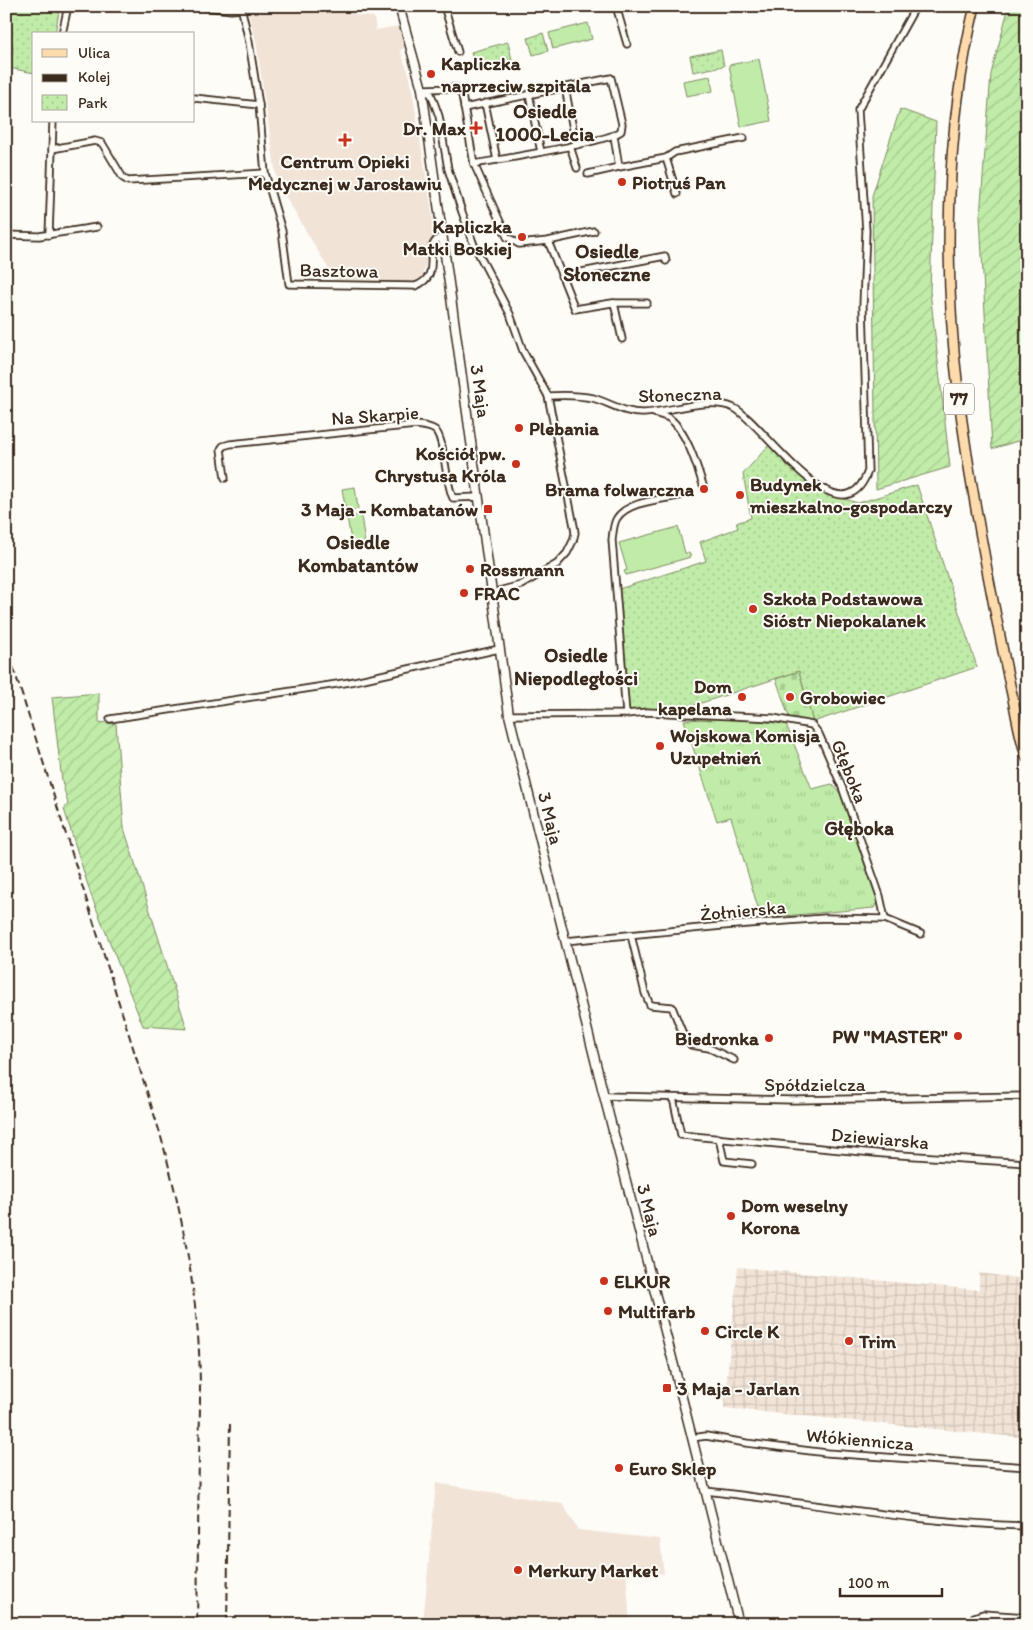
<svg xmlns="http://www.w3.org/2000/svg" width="1033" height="1630" viewBox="0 0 1033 1630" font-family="Itim,sans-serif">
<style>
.built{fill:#f2e3d7}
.industrial{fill:url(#industrial-grid)}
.grass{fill:url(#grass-tufts);stroke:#7e8a63}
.cemetery{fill:url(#cemetery-stones);stroke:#7e8a63}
.park{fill:url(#park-dots);stroke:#7e8a63}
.garden{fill:url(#garden-furrows);stroke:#7e8a63}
.pitch{fill:#c0eba8;stroke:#7e8a63}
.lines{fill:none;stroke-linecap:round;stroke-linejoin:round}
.street-casing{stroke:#3b2a1e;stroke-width:9}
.secondary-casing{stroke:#3b2a1e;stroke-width:11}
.primary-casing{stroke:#3b2a1e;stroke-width:12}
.street{stroke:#fdfcf7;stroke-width:5.5}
.secondary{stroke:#fdfcf7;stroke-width:8}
.primary{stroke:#fedbac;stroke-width:9}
.rail{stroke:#3b2a1e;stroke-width:2;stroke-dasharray:8 4;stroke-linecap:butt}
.poi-dot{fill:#c8321e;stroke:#fdfcf7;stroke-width:2}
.labels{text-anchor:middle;stroke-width:4;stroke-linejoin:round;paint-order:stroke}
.shield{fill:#fdfcf7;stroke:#75695f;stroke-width:1}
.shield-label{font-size:18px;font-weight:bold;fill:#3b2a1e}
.poi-label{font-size:19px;font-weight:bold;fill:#3b2a1e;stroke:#fdfcf7;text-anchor:start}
.street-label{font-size:19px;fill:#3b2a1e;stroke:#fdfcf7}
.neighbourhood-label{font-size:20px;font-weight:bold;fill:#3b2a1e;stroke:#fdfcf7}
</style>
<defs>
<pattern id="industrial-grid" width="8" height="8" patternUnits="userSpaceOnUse" patternTransform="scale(1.25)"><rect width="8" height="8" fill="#f2e3d7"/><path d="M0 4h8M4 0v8" fill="none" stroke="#d0c3b8"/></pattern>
<pattern id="grass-tufts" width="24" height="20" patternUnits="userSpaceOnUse" patternTransform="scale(1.25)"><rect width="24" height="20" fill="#c0eba8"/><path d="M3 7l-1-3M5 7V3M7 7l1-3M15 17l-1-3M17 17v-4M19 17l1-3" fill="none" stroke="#a6ca90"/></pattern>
<pattern id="cemetery-stones" width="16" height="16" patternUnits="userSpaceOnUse" patternTransform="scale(1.25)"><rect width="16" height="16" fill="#c0eba8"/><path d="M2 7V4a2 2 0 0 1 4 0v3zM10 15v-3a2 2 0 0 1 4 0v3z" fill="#a6ca90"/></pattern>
<pattern id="park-dots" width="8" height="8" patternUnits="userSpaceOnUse" patternTransform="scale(1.25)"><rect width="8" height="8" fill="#c0eba8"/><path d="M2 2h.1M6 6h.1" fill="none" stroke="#a6ca90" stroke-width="1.8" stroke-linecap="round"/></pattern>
<pattern id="garden-furrows" width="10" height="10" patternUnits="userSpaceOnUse" patternTransform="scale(1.25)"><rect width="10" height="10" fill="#c0eba8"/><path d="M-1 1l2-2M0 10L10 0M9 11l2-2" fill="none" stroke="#a6ca90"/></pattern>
</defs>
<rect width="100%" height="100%" fill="#fdfcf7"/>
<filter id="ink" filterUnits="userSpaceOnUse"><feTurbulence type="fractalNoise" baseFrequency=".02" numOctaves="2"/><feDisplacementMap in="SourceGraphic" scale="10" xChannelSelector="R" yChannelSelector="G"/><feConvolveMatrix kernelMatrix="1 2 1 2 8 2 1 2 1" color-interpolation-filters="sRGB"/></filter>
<g filter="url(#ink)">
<g class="built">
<polygon points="247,7 342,9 357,15 374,17 376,30 399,26 405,48 400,50 410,77 435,231 422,277 409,283 335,280 277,182 256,41"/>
<polygon points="436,1483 563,1504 578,1530 660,1539 664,1574 626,1570 630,1624 423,1624"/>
<polygon points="986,1616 1027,1621 1027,1624 975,1624 978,1617"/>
</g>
<polygon class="industrial" points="738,1267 979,1290 979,1273 1027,1279 1027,1438 724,1408"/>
<polygon class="grass" points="731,718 786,724 812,789 832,784 840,793 878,902 874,908 761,918 731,817 717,821 684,720"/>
<polygon class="cemetery" points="799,671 813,722 790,720 776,679"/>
<g class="park">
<polygon points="6,6 60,6 55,34 34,34 34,73 9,68 13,47 6,35"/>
<polygon points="543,33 548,51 533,55 528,38"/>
<polygon points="508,42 512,60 475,70 471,52"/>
<polygon points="721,50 724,66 693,72 690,56"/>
<polygon points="769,445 814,487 824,493 858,503 917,485 977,667 813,722 799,671 680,710 629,710 619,589 706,561 700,542 738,528 736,523 751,518 743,474"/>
</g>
<g class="garden">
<polygon points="1009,6 1027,6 1027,438 992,449 980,216 991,74"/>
<polygon points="900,109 936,122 930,291 950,467 876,489 872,196"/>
<polygon points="99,693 99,722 116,724 124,828 187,1029 143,1026 91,895 64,809 68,804 62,781 52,697"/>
</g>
<g class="pitch">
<polygon points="588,23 592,39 553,49 549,33"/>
<polygon points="759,59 771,121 741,127 729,65"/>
<polygon points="710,76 713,91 686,96 683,81"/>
<polygon points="355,487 358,509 346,511 342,489"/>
<polygon points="361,515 365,544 352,546 347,517"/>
<polygon points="678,527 685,553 689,553 691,557 626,575 624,571 627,570 619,543"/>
</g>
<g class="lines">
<g class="street-casing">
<g id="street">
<polyline points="199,6 231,10 242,9"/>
<path d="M241,6L249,42L259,105L265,173L282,231L289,284L415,286C446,275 418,246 443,236"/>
<polyline points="444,6 458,52"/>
<polyline points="616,6 627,44"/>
<polyline points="62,34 68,6"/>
<polyline points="565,87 576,145"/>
<path d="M422,89L431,94L439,116L448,169L462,212L474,245L510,314L523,351L548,396C563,395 578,395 593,398C610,403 626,414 644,413C671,412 708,396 734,408C763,422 841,546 868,471L863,306L866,231L858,110L916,6"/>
<polyline points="424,89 456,88 462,95 474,164 507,237 519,244 548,241 575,309 612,303 647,303"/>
<polyline points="529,94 541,152"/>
<polyline points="194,98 259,105"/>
<polyline points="485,103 497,160"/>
<path d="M464,108L611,78L622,124L621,131C610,142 497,160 474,164"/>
<polyline points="614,136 619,167 666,158 675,152 744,138"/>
<polyline points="570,146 577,168"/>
<polyline points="52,149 95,141 102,143 123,178 128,181 265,173"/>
<polyline points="666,158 677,194"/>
<polyline points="588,174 619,167"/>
<polyline points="6,235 39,236 97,227"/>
<polyline points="49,235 53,121"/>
<polyline points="548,241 594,231"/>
<polyline points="561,276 665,256 666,261"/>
<polyline points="614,303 622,339"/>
<path d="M654,413C659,414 664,416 669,418C686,430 697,466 703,485"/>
<path d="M225,478L221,449L223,446L230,444L416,425C423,426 429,426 435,430C445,439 445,482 453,498L479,497"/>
<polyline points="491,593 521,585 557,564 567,553 573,541 575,533 574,526 548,396"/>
<path d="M626,714L612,540C613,533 613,524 617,518C629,500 664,500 683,495"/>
<polyline points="509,715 626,714 647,712 773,718 812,725 819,734 842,787 880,896 885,919"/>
<polyline points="110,719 350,682 499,649"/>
<polyline points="631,935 645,993 650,1005 672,1007 683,1034 691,1045 709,1048 734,1060"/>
<polyline points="565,941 722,926 825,918 885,919 921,934"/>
<polyline points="604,1096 794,1100 1027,1096"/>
<polyline points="673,1098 681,1135 885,1154 1027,1163"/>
<polyline points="719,1138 724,1161 752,1164"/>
<polyline points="692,1438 706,1436 746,1443 827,1453 1027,1467"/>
<path d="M706,1491C812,1503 920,1523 1027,1526"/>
<polyline points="973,1624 974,1617 983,1614 1027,1617"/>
</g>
</g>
<g class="secondary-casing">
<polyline id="secondary" points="399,6 422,89 509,715 604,1096 673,1362 739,1624"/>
</g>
<g class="primary-casing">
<path id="primary" d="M975,6C945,129 943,272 959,398C966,457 977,516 988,575C996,616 1004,658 1013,699C1017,719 1020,739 1027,758"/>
</g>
<use href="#street" class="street"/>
<use href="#secondary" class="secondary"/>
<use href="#primary" class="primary"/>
<g class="rail">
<path d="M6,644L159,1130C178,1197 192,1265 198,1335C201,1375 200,1416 199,1456C198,1512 198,1568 197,1624"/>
<polyline points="227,1624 230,1423"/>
</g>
</g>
</g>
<g class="poi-dot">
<circle cx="431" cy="74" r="5"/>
<path d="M473.5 120.5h5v5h5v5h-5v5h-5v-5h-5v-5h5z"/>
<path d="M342.5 132.5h5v5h5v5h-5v5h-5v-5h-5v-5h5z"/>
<circle cx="622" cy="182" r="5"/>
<circle cx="522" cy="237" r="5"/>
<circle cx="519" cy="428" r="5"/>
<circle cx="516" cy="464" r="5"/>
<circle cx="704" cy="489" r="5"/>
<circle cx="740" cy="495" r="5"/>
<rect x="483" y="504" width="10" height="10" rx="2.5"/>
<circle cx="470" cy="569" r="5"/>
<circle cx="464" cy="593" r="5"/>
<circle cx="753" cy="609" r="5"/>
<circle cx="742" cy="697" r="5"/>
<circle cx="790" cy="697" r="5"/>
<circle cx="660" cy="746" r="5"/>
<circle cx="958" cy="1036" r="5"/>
<circle cx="769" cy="1038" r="5"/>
<circle cx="731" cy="1216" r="5"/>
<circle cx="604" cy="1281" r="5"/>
<circle cx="608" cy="1311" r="5"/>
<circle cx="705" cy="1331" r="5"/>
<circle cx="849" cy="1341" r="5"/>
<rect x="662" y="1383" width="10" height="10" rx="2.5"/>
<circle cx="619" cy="1468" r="5"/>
<circle cx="518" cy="1570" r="5"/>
</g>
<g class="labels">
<rect class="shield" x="944" y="383.5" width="30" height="31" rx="4"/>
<g class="shield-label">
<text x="959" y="405">77</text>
</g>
<g class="poi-label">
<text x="441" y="70">Kapliczka<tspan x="441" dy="22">naprzeciw szpitala</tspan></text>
<text x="466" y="135" text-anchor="end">Dr. Max</text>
<text x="345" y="168" text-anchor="middle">Centrum Opieki<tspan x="345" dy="22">Medycznej w Jarosławiu</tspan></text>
<text x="632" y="189">Piotruś Pan</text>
<text x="512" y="233" text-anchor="end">Kapliczka<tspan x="512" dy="22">Matki Boskiej</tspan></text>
<text x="529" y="435">Plebania</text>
<text x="506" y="460" text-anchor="end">Kościół pw.<tspan x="506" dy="22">Chrystusa Króla</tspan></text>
<text x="750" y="491">Budynek<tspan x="750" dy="22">mieszkalno-gospodarczy</tspan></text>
<text x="694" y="496" text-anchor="end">Brama folwarczna</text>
<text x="478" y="516" text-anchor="end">3 Maja - Kombatanów</text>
<text x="480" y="576">Rossmann</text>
<text x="474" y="600">FRAC</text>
<text x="763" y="605">Szkoła Podstawowa<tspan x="763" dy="22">Sióstr Niepokalanek</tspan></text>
<text x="732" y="693" text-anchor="end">Dom<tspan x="732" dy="22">kapelana</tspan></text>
<text x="800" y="704">Grobowiec</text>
<text x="670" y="742">Wojskowa Komisja<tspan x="670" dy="22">Uzupełnień</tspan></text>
<text x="948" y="1043" text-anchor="end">PW "MASTER"</text>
<text x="759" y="1045" text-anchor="end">Biedronka</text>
<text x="741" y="1212">Dom weselny<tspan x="741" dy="22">Korona</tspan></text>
<text x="614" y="1288">ELKUR</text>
<text x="618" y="1318">Multifarb</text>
<text x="715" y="1338">Circle K</text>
<text x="859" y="1348">Trim</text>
<text x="677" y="1395">3 Maja - Jarlan</text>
<text x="629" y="1475">Euro Sklep</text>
<text x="528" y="1577">Merkury Market</text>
</g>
<g class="street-label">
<text transform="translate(339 270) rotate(1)" y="7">Basztowa</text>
<text transform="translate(481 391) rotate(82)" y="7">3 Maja</text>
<text transform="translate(680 394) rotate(-2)" y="7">Słoneczna</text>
<text transform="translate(375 415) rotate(-4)" y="7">Na Skarpie</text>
<text transform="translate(850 771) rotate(68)" y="7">Głęboka</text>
<text transform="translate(551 818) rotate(76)" y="7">3 Maja</text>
<text transform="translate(743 910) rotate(-5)" y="7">Żołnierska</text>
<text x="815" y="1091">Spółdzielcza</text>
<text transform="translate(880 1138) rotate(5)" y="7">Dziewiarska</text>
<text transform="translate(650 1210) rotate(76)" y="7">3 Maja</text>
<text transform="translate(860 1439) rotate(5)" y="7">Włókiennicza</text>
</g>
<g class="neighbourhood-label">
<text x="545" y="118">Osiedle<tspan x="545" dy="23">1000-Lecia</tspan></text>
<text x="607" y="258">Osiedle<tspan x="607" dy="23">Słoneczne</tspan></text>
<text x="358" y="549">Osiedle<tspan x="358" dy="23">Kombatantów</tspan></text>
<text x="576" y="662">Osiedle<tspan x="576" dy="23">Niepodległości</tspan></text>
<text x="859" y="835">Głęboka</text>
</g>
</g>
<rect width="1033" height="1630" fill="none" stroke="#fdfcf7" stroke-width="25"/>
<rect x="12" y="12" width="1008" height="1605" fill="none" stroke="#3b2a1e" stroke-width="2" filter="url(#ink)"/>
<rect x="32" y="32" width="162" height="90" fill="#fdfcf7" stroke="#afa8a0"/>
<rect x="42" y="49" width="25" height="8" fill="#fedbac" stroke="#afa8a0"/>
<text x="78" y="58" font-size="15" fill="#3b2a1e">Ulica</text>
<rect x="42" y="74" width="25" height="8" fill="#3b2a1e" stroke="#afa8a0"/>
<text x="78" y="82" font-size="15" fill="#3b2a1e">Kolej</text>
<rect x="42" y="95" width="25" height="15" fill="url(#park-dots)" stroke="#afa8a0"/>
<text x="78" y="108" font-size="15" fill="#3b2a1e">Park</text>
<path d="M840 1588v8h102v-8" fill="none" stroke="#3b2a1e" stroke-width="2.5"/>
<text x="848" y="1588" font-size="15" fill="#3b2a1e" stroke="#fdfcf7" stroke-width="4" paint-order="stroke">100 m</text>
</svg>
